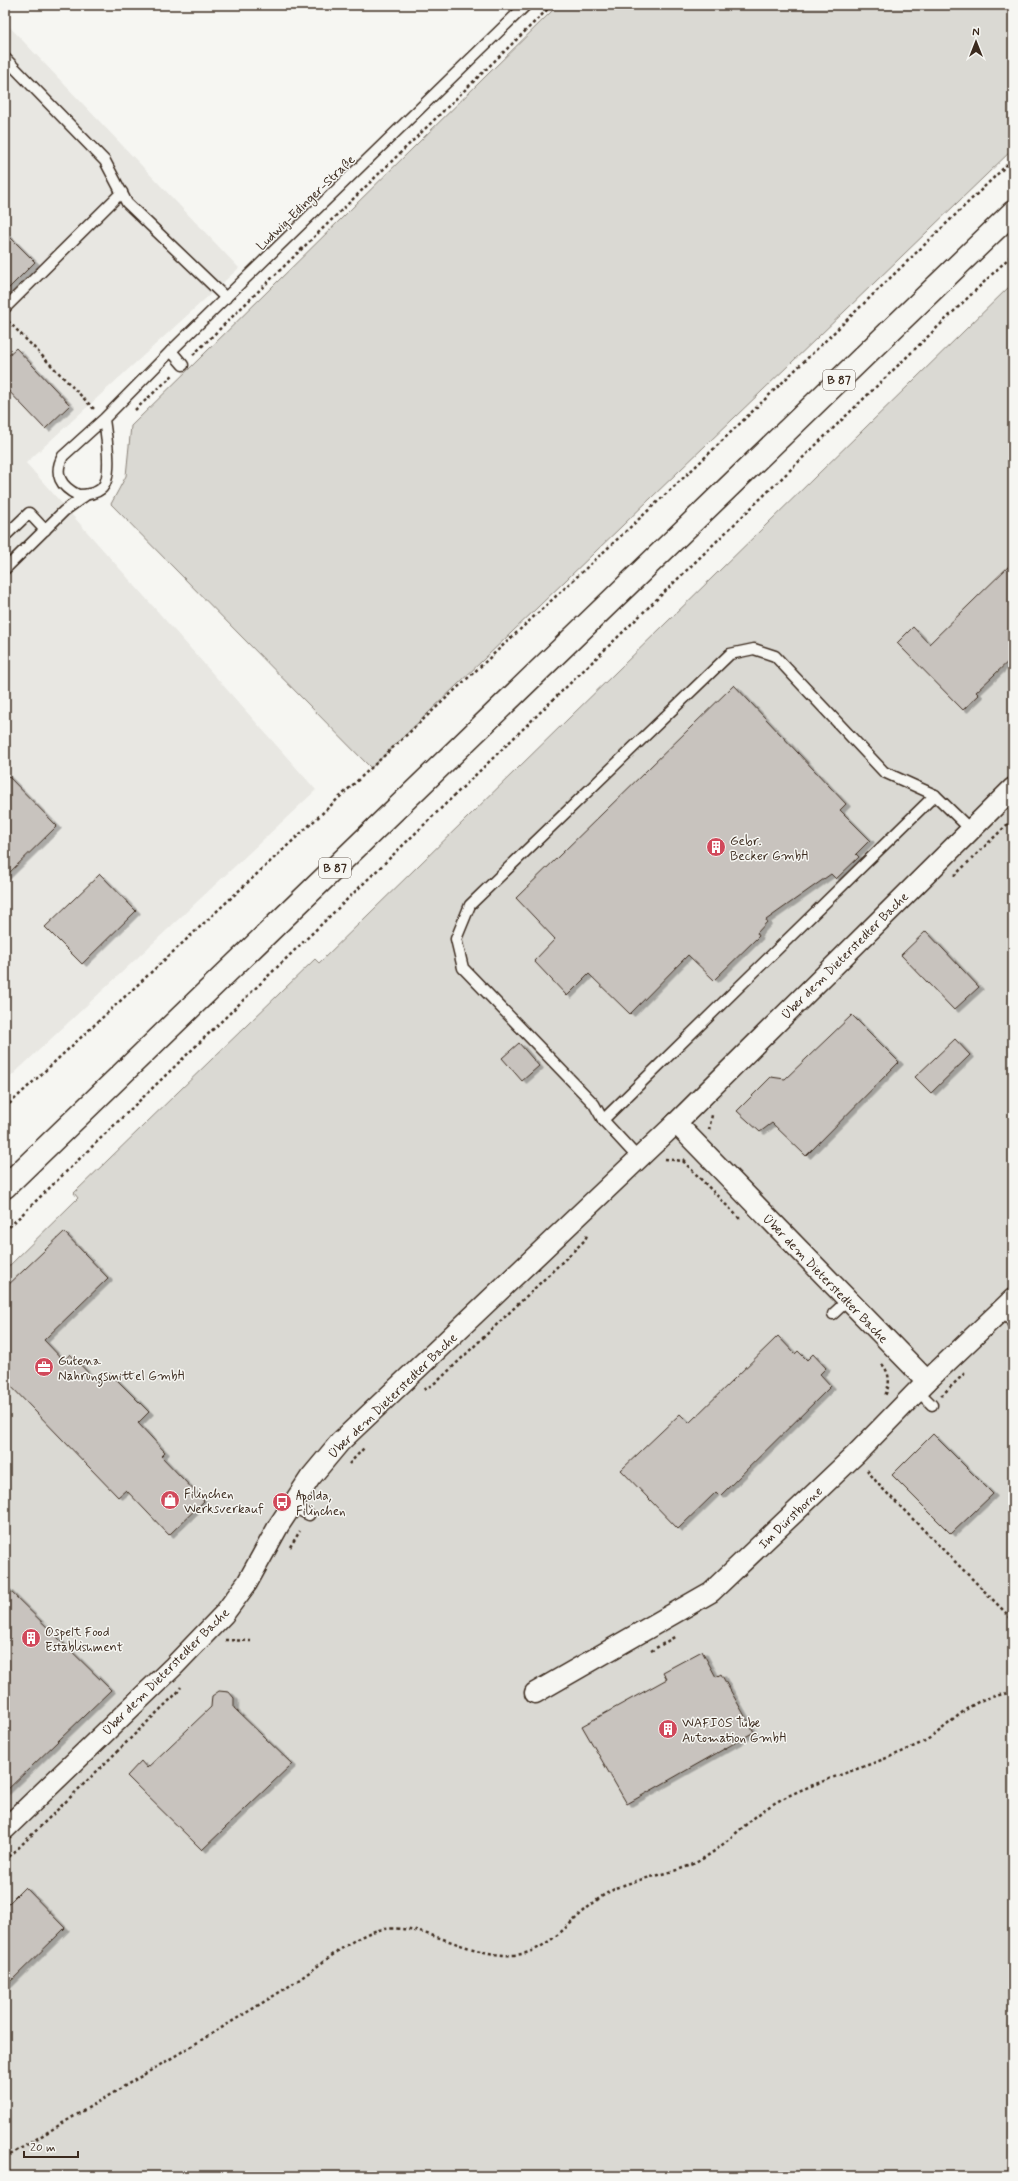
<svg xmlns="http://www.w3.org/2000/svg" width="1018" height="2181" viewBox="0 0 1018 2181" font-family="Mynerve,sans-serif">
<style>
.built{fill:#e8e7e2}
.green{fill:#dad9d3;stroke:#8a8278}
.building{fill:#c8c3be;stroke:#3b2a1e;filter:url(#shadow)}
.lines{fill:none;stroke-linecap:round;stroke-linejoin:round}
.service-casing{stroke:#3b2a1e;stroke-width:13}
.minor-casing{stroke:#3b2a1e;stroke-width:23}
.primary-casing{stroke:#3b2a1e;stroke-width:25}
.path{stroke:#3b2a1e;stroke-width:2.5;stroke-dasharray:3 3;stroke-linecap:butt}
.service{stroke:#f6f6f2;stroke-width:10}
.minor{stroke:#f6f6f2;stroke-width:20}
.primary{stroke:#f6f6f2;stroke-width:22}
.labels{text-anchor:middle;stroke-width:3;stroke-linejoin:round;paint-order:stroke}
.shield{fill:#f6f6f2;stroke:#73675e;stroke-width:1}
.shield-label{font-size:12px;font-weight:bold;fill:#3b2a1e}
.street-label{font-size:13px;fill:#3b2a1e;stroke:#f6f6f2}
.poi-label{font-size:13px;fill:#3b2a1e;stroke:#f6f6f2;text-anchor:start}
</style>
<defs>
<filter id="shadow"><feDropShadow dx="4.5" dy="2.5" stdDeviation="0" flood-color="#0004"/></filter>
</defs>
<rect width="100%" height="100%" fill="#f6f6f2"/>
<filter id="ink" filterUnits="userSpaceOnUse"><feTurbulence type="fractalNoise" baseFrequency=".025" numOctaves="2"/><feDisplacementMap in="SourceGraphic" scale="8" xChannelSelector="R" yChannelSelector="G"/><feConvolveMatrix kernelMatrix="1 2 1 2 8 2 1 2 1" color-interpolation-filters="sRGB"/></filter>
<g filter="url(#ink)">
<polygon class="built" points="5,22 239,268 26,463 316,790 5,1082"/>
<g class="green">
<polygon points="558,5 1013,5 1013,149 371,768 111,504 126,476 131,426"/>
<polygon points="1013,283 1013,2176 5,2176 5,1270 78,1198 74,1193 315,959 319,963"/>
</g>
<g class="building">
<polygon points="5,232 35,262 5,292"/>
<polygon points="16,348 70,405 45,429 5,387 5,358"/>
<polygon points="1013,562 1013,657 976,692 979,695 963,710 897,643 913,627 929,644"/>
<polygon points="734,685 846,804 840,810 870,840 856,854 859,857 836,879 831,874 766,920 767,922 757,933 759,936 714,980 688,955 630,1014 589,974 567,996 534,961 555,939 516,898"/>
<polygon points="5,773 57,826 5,877"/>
<polygon points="100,874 136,911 82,964 45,927"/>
<polygon points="926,931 979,987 954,1010 901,955"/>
<polygon points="852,1015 899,1062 806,1156 772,1123 760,1132 737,1111 771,1077 785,1079"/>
<polygon points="955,1039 970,1055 931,1093 915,1077"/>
<polygon points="519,1043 539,1066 522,1081 502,1058"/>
<polygon points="64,1232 108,1278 44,1340 64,1361 70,1354 99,1384 110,1373 149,1412 138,1423 165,1452 161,1456 204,1501 169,1535 126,1490 118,1497 5,1380 5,1288"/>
<polygon points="778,1336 795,1354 798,1351 807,1360 813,1354 826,1368 820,1374 831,1386 720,1496 716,1492 678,1529 621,1470 680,1414 689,1423"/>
<polygon points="933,1434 993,1494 951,1534 892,1475"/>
<polygon points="5,1586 111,1690 5,1792"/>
<polygon points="702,1651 716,1677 721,1674 754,1732 627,1804 582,1726 667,1679 663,1672"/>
<polygon points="219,1691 229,1692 234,1698 234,1708 292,1764 202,1850 127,1776 141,1761 147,1768 211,1707 212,1696"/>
<polygon points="25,1887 65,1928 5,1987 5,1907"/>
</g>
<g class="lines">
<g class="service-casing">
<g id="service">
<polyline points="5,58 105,161 127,203 226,298"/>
<polyline points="5,308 122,192"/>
<polyline points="171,351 183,365"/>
<path d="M104,419C106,435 114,478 101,489C95,494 85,495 78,495C61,487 53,474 63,456L104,419L171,351L526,5"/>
<polyline points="5,536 29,513 45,530"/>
<polyline points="5,569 64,511 86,495"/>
<polyline points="603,1120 594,1104 463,968 456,939 470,905 730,654 754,649 775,656 884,772 935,795"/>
<polyline points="639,1159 603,1120 935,795 970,829"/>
<polyline points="1004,1308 1013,1324"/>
<polyline points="833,1314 848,1300"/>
<polyline points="917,1390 932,1405"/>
<polyline points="291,1506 309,1515"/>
</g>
</g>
<g class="minor-casing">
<g id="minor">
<polyline points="676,1123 927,1381"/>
<polyline points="535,1693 711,1592 855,1455 927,1381 1013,1299"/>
<polyline points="5,1829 174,1666 224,1614 247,1583 279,1525 310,1478 340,1442 676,1123 1013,788"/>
</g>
</g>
<g class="primary-casing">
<polyline id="primary" points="5,1187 1013,212"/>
</g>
<g class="path">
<polyline points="8,321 94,409"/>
<polyline points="193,355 552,5"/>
<polyline points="135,410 174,374"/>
<polyline points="954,876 1013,819"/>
<polyline points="5,1108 695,467 1013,159"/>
<polyline points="709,1130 712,1115"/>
<polyline points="665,1159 683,1161 685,1159"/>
<polyline points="683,1161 740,1219"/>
<polyline points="5,1231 1013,254"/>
<path d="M882,1364C891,1375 890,1384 885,1396"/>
<polyline points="424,1390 439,1380 585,1240 587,1235"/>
<polyline points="941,1396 965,1373"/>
<polyline points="349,1464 365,1447"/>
<polyline points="867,1470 879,1485 1013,1620"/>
<polyline points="290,1547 300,1531"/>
<polyline points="225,1640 251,1641"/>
<polyline points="651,1651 676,1636"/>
<polyline points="5,1861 177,1693 181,1687"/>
<path d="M5,2158C100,2100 197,2044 291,1985C315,1970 353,1935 379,1930C430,1919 488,1973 536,1949C562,1936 580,1911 604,1895C630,1878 662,1877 691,1865C726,1849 749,1815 784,1798C828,1776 880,1764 923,1742C944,1731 963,1707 985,1699C994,1696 1004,1694 1013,1692"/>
</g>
<use href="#service" class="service"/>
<use href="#minor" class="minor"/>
<use href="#primary" class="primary"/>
</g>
</g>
<defs>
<g id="building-disc" transform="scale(1)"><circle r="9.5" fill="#d1495b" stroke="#f6f6f2"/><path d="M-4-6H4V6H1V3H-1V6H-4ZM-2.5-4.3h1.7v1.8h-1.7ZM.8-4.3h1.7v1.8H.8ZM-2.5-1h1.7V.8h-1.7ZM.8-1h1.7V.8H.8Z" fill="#fff"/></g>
<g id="office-disc" transform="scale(1)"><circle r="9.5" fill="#d1495b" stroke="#f6f6f2"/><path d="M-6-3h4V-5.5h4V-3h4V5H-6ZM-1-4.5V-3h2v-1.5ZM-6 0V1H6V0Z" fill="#fff"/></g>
<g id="shop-disc" transform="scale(1)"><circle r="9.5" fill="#d1495b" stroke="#f6f6f2"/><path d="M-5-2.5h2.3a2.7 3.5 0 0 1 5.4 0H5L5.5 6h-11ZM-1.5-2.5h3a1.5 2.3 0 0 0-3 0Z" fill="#fff"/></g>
<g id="bus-disc" transform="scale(1)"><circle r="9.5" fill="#d1495b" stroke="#f6f6f2"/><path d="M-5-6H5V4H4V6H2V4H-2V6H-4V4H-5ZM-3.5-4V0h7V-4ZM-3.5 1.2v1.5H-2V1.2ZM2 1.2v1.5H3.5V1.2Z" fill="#fff"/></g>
</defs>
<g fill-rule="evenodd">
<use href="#building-disc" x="716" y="847"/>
<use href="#office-disc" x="44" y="1367"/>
<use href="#shop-disc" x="170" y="1500"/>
<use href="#bus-disc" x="282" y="1502"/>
<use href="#building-disc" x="31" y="1638"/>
<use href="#building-disc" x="668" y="1729"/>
</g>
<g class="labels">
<g class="shield">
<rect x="823" y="370" width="32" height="20" rx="3"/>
<rect x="319" y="858" width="32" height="20" rx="3"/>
</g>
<g class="shield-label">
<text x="839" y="384">B 87</text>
<text x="335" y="872">B 87</text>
</g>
<g class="street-label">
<text transform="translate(305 202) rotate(-44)" y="5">Ludwig-Edinger-Straße</text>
<text transform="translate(844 955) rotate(-45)" y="5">Über dem Dieterstedter Bache</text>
<text transform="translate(826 1278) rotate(46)" y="5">Über dem Dieterstedter Bache</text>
<text transform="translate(392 1395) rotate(-44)" y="5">Über dem Dieterstedter Bache</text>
<text transform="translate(790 1517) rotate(-44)" y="5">Im Dürstborne</text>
<text transform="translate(165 1671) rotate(-45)" y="5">Über dem Dieterstedter Bache</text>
</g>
<g class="poi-label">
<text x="730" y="845">Gebr.<tspan x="730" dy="15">Becker GmbH</tspan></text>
<text x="58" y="1365">Gutena<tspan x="58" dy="15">Nahrungsmittel GmbH</tspan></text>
<text x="184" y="1498">Filinchen<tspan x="184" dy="15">Werksverkauf</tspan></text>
<text x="296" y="1500">Apolda,<tspan x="296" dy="15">Filinchen</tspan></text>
<text x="45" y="1636">Ospelt Food<tspan x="45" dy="15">Establishment</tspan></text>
<text x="682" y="1727">WAFIOS Tube<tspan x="682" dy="15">Automation GmbH</tspan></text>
</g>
</g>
<rect width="1018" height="2181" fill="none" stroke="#f6f6f2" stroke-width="20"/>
<rect x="10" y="10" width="998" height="2161" fill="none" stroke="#3b2a1e" stroke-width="1.5" filter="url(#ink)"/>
<g transform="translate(976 42)" stroke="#f6f6f2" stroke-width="3" paint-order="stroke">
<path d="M0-3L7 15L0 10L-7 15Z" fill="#3b2a1e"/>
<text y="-6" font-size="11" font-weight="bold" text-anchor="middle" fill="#3b2a1e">N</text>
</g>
<path d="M24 2151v6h54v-6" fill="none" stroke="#3b2a1e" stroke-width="2"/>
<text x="30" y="2151" font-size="12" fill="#3b2a1e" stroke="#f6f6f2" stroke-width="3" paint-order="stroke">20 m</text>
</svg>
